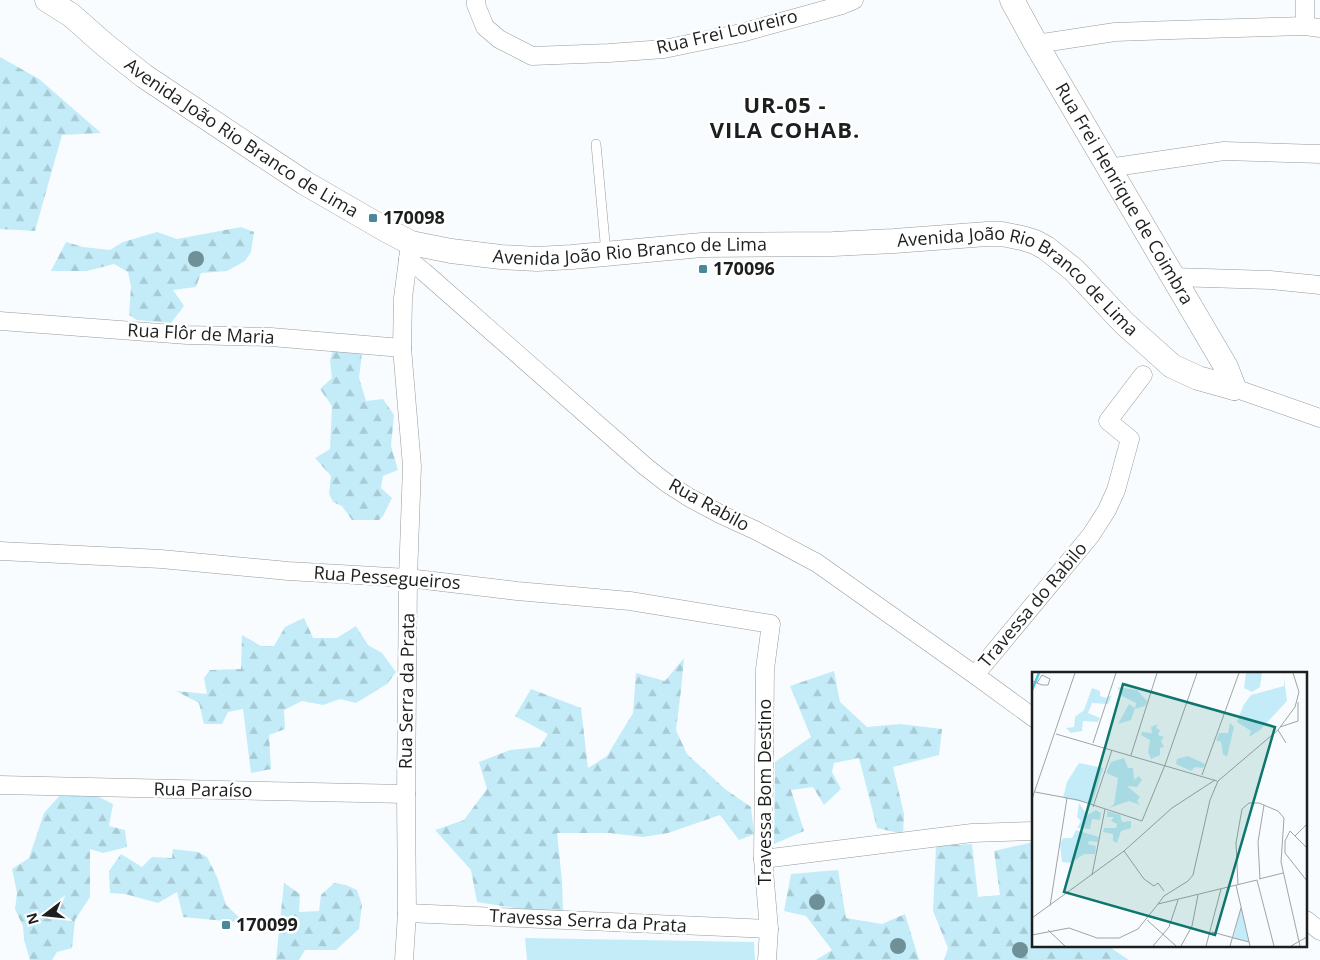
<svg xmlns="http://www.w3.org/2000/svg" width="1320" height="960" viewBox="0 0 1320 960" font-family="'Open Sans',sans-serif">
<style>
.grass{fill:#c3ecf8}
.forest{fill:url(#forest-firs)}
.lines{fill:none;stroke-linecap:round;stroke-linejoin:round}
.lane-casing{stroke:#969a9b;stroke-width:10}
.street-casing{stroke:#969a9b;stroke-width:19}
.secondary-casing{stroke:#969a9b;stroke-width:25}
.lane{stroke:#fff;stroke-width:9}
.street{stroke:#fff;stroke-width:18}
.secondary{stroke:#fff;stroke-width:24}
.tree{fill:#709098}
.poi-dot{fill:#47889a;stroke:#fff;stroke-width:2}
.labels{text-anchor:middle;stroke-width:5;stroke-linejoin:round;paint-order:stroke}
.street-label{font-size:18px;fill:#1d1f1f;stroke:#fff}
.poi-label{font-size:18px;font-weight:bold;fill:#1d1f1f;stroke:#fff;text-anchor:start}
.district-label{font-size:22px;font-weight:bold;letter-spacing:1px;fill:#1d1f1f;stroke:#fff}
.inset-river{fill:none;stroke:#54cbea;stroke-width:2.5}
.inset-road{fill:none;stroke:#a0a4a5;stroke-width:1}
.view{fill:#0f766e;fill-opacity:0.15;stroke:#0f766e;stroke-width:2.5}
.inset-edge{fill:none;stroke:#1d1f1f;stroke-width:2.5}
</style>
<defs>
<pattern id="forest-firs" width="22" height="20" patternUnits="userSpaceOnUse" patternTransform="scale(1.25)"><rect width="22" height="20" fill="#c3ecf8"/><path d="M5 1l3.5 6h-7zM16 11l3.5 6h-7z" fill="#a7cad4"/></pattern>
</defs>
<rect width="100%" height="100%" fill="#f8fcfe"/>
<polygon class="grass" points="525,938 754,942 755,960 527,960"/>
<g class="forest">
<polygon points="0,57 39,79 101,133 62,135 35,231 0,229"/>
<polygon points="241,227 254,232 251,252 245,261 227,271 201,273 196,287 173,290 184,306 171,323 137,320 129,315 131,287 128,272 114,264 87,271 51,271 66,242 83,247 110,250 123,242 157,232 177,239"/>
<polygon points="334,347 362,353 359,378 366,401 383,399 394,415 391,446 398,470 383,476 381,488 392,498 383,516 379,520 352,520 342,506 333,502 329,494 331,476 315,458 330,449 332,406 320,389 332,378 330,360"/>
<polygon points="304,618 313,638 337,638 356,626 368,645 382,653 396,672 387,684 356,703 340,699 323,705 302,701 284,710 285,729 269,735 271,769 251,773 243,709 228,712 222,724 204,724 199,703 176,691 207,694 204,678 210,670 241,669 242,635 261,646 274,646 285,627"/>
<polygon points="684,658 681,690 676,730 687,754 725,789 751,807 754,834 739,840 720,815 668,833 643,837 609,833 557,833 562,881 563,910 553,914 477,902 471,870 435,830 464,820 487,789 479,762 510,750 540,747 548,734 515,716 531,689 581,708 588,768 607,756 633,713 636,673 665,681"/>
<polygon points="834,671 840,702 867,727 900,724 942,729 939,755 893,767 904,814 903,834 877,828 859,758 834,763 832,772 841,789 824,805 813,787 791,790 804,831 774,844 775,762 811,737 790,686"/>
<polygon points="63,792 93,794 113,804 109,826 125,830 127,847 103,853 90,849 90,897 75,920 72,948 57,952 52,960 30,960 24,940 23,926 15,909 17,893 12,869 29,858 44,813"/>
<polygon points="1034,842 1034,946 1108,946 1129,960 944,960 948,948 933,911 936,846 972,844 978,897 1000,895 994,851"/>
<polygon points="173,849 198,852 207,857 217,877 226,905 245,923 183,917 177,892 158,903 125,894 110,893 109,871 121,854 142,867 152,857 172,858"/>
<polygon points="838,870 846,918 882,924 905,914 919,960 816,960 832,950 806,916 784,911 791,874"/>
<polygon points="284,883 300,894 299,912 319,911 321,895 334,883 346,885 357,890 362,905 359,929 336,950 305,950 299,960 276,960"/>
</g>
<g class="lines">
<g class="lane-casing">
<polyline id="lane" points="596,144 606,253"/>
</g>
<g class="street-casing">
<g id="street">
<polyline points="476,0 476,5 485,27 499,39 532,56 609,53 664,49 741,33 842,5 854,0"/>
<polyline points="1305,26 1305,0"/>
<polyline points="1036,44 1115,32 1172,30 1305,26 1320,28"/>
<polyline points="1108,168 1224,151 1320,154"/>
<polyline points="408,259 424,272 646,467 668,484 690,498 720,514 757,531 817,563 975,675 1034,718"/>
<polyline points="1173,277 1270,280 1320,285"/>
<polyline points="0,321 187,335 271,337 402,348"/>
<polyline points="1234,388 1320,418"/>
<polyline points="0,551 161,559 288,571 408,578 517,591 630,601 771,624 765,669 763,859 769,929 767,960"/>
<polyline points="975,675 1091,535 1107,510 1116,490 1130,439 1108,421 1143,375"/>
<polyline points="0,785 406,794"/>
<polyline points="763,859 972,833 1034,831"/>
<polyline points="407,913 769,929"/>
<polyline points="1306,920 1320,931"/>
<polyline points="404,960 407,913 406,794 408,578 412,466 402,348 403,298 409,252"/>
</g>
</g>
<g class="secondary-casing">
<g id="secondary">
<path id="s1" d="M47,0L71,15L105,45L144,76L258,152L305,183L388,231L411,243L451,251L501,257L537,259L572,257L702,245L833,244L894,241L987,234H1002L1022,238L1035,242L1046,248L1074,270L1124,323L1172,366L1198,378L1234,388"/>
<path id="s2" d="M1012,0L1036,44L1226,367L1234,388"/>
</g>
</g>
<use href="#lane" class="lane"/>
<use href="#street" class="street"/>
<use href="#secondary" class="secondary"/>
</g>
<g class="tree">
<circle cx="196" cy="259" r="8"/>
<circle cx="817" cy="902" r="8"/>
<circle cx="898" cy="946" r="8"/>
<circle cx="1020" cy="950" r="8"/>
</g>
<g class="poi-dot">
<rect x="368" y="213" width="10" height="10" rx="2.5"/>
<rect x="698" y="264" width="10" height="10" rx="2.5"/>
<rect x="221" y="920" width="10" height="10" rx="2.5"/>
</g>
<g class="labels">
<g class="street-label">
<text transform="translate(727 32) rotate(-13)" y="6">Rua Frei Loureiro</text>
<text dy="6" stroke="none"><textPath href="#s1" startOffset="239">Avenida João Rio Branco de Lima</textPath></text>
<text dy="6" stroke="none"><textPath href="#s2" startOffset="224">Rua Frei Henrique de Coimbra</textPath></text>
<text dy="6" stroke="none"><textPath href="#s1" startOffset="659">Avenida João Rio Branco de Lima</textPath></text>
<text dy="6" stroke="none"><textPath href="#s1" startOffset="1064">Avenida João Rio Branco de Lima</textPath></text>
<text transform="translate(201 334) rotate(3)" y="6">Rua Flôr de Maria</text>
<text transform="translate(709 505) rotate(29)" y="6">Rua Rabilo</text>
<text transform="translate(387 578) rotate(4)" y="6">Rua Pessegueiros</text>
<text transform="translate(1033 605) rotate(-50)" y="6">Travessa do Rabilo</text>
<text transform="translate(407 691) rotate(-89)" y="6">Rua Serra da Prata</text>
<text transform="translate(203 790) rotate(1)" y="6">Rua Paraíso</text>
<text transform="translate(765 792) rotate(-90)" y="6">Travessa Bom Destino</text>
<text transform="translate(588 921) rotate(3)" y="6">Travessa Serra da Prata</text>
</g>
<g class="poi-label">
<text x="383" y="224">170098</text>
<text x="713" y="275">170096</text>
<text x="236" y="931">170099</text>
</g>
<g class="district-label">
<text x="785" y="113">UR-05 -<tspan x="785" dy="25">VILA COHAB.</tspan></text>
</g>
</g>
<g transform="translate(1032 672)">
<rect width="275" height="275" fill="#f8fcfe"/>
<path d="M47,91L71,96L60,132L31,126L35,110Z" fill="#c3ecf8"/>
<path d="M214,1H230L228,15L220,20L212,16ZM252,5L255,29L228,58L217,65L219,59L205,50L211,34L219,23L252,14ZM85,15L105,18L115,29L113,34L103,37L104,31L90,24ZM60,16L68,19V24L74,26L80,23L76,32L60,31L56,41L68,46L66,50L51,49L50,59L39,61L34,56L42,55L43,45L52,38ZM97,32L103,36L99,48L86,52ZM198,51L202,55L195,85L191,82L189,70L184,68L187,61H196ZM126,52L124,56L128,58L126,63L132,65L129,69L132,75L128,76V83L119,87L116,80L118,68L109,63L110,60L120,61L119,55ZM156,84L173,92L171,96L163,95L159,99L144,92L145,87ZM92,86L96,96H101L102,108L107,104L110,108L105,115L95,114L108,125L105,129L108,133L97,129L77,136L82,132L86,106L74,101L79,90ZM47,131L55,143L64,138L69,141L68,148L60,147L58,157L45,156L49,149L45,145ZM75,139L88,143L90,150L99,149V156L89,159L85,171L81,169V162L71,160L72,156H84L85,152L79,149L82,145H75ZM44,158L67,165L66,170L57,169L56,172L64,174L63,182H52L39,191L30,190L28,172L31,166H40Z" fill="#c3ecf8"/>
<path d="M209,234L217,270L201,267Z" fill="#c3ecf8"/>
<path class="inset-river" d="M0,18L7,1"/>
<path class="inset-road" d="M0,9L10,13H16L18,7L10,3L5,11M248,55L266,49V30M246,58L254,71M24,62L185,109M61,71L84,1M99,83L125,1M170,103L207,1M3,120L46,128L110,149L133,93L165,1M0,127L43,1M61,135L80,78M263,164L275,152M275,176L258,159L253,169V181L275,209M92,179L112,207L122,214L126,211L132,219M60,203L73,137M227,207L251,201M228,207L226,170L232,133M204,213L218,274M206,213L204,171L210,137L217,131H227L246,139L252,146L249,190L268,274M126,232L132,224L156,209L161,203L178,128L186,109L246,58L263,35L267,20L261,1M126,232L225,208L242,274M18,234L35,126M0,246L92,179L140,136L183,108M115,248L144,274M16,258L33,274M180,260L217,270M0,263L37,256L65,266H87L106,257L126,232M121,274L137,255L146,228M149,274L160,254L166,223M174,274L189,217M198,274L209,236M259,274L275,265"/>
<path class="view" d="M91,12L243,55L183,263L32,220Z"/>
<rect width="275" height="275" class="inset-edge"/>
</g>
<g transform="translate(45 915) rotate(254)" stroke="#ffffff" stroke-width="4" paint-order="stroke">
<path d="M0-4L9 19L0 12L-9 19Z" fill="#1d1f1f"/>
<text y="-8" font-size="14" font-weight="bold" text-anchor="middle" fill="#1d1f1f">N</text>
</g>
</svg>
